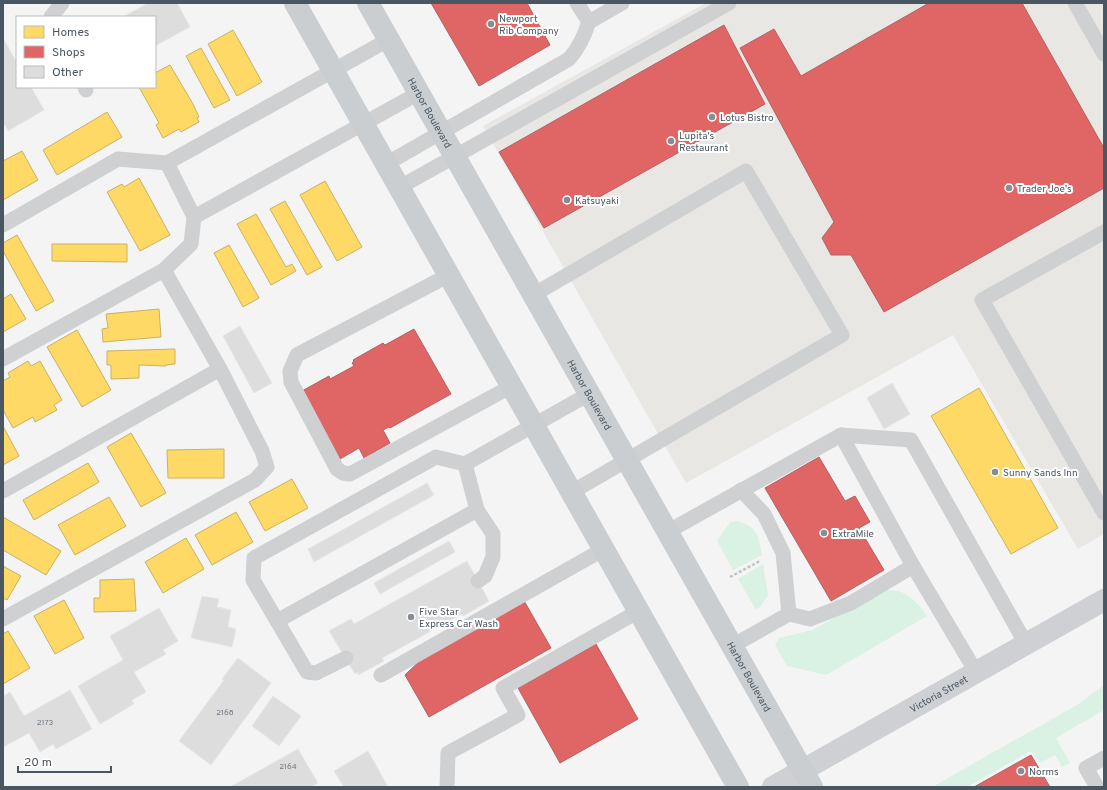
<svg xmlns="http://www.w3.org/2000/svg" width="1107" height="790" viewBox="0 0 1107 790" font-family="Overpass,sans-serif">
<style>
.commercial{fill:#e8e7e3}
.green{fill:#d9f2e3}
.homes{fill:#ffd966;stroke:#c9b264}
.shops{fill:#e06666;stroke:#b36164}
.building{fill:#ddddde;stroke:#e5e6e7}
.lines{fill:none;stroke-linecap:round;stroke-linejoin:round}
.path{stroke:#bcc7c4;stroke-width:2.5;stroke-dasharray:3 2;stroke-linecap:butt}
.service{stroke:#ced0d2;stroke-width:15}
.secondary{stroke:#ced0d4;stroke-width:22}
.primary{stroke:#caced1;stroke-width:22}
.poi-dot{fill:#868d94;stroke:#fff;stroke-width:1.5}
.labels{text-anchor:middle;stroke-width:4;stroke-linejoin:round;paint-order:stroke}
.number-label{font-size:8px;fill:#707881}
.poi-label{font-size:10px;fill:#4a5661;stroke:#fff;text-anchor:start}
.street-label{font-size:10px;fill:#4a5661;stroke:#fff}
</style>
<rect width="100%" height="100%" fill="#f4f4f4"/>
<polygon class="commercial" points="706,3 1104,3 1104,534 1078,549 953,335 686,483 483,126"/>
<g class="green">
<path d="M737,521C758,527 758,535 762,555L733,570L717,541L730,522Z"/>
<polygon points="763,564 768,595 760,607 756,610 738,579"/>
<path d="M886,590C890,590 895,590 898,591C910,594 920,606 927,616L826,675L787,666L775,645L779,638L812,630Z"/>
<polygon points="1104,685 1104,710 1056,738 1070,763 1062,767 1055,755 1040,763 1031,751 967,787 932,787 1077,705"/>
</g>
<g class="homes">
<polygon points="233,30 262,82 237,96 208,44"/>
<polygon points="201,48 230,100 214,108 186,56"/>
<polygon points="170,65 193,104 199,117 197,118 199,122 181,132 179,129 163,138 156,125 159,123 139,87 155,87 155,73"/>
<polygon points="107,112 122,137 57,175 43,150"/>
<polygon points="22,151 38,180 3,200 3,161"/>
<polygon points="139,178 170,235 140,251 107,192 122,184 124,187"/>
<polygon points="325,181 362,247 337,261 300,195"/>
<polygon points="285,201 322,267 307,275 270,209"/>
<polygon points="256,214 286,267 292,264 296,271 271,285 237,224"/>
<polygon points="17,235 54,301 36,311 3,251 3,243"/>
<polygon points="52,244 127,244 127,262 52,261"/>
<polygon points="229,245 259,298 243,307 214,253"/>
<polygon points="11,294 26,319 3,332 3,299"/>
<polygon points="159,309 161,337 103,342 102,329 108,328 106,314"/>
<polygon points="77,330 111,390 82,407 47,347"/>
<polygon points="175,349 175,364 166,365 166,366 139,365 139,378 111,379 111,365 107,365 107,351"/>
<polygon points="28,361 31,366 40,361 62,400 54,405 57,410 35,422 33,417 13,428 3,410 3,381 10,377 8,373"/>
<polygon points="979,388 1058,528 1011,554 931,416"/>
<polygon points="3,426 19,456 3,465"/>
<polygon points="131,433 166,493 141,507 107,447"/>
<polygon points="224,449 224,478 168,478 167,450"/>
<polygon points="88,463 99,482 34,520 23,500"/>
<polygon points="292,479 308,508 265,531 249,502"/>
<polygon points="109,497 126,526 75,555 58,525"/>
<polygon points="236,512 253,542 212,565 195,535"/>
<polygon points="3,517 61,551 46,575 3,550"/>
<polygon points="186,538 204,569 163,593 145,562"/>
<polygon points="3,566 21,576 7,600 3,598"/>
<polygon points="134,579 136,611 94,612 94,598 100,598 100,580"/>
<polygon points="64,600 84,638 55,654 34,616"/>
<polygon points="8,631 30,668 3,684 3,634"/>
</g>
<g class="shops">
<polygon points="431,3 527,3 550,45 479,86"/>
<polygon points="929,3 1022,3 1104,148 1104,188 884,312 851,255 831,255 822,238 834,222 740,48 774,29 801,76"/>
<polygon points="724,25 765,104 544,228 499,152"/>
<polygon points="414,329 451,394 390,428 389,427 383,430 390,443 364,458 359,448 340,459 302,391 329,376 330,379 354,366 352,363 354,361 353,360 383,343 385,345"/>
<polygon points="819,457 845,501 855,496 870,522 859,528 884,570 831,601 765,488"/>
<polygon points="523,599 551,648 429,717 405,675 428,653"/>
<polygon points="596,644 638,719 560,763 518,688"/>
<polygon points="1031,755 1050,787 974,787"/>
</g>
<g class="building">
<polygon points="148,3 177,3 190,27 155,46 155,17 123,17"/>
<polygon points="3,38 17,63 17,87 31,87 44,110 8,131 3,122"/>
<polygon points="240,326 272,383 254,393 223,336"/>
<polygon points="892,383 910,414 884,429 867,398"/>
<polygon points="427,483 434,495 314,562 308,549"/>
<polygon points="449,541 455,552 380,594 374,583"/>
<polygon points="467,561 489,601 463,616 462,614 382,658 384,661 358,675 357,672 355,674 329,631 351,619 354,624"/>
<polygon points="202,596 219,599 217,607 231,610 228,627 236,629 232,647 191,638"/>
<polygon points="159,608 178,641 163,650 166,654 134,672 146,692 132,700 134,704 100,724 78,686 123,660 110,636"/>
<polygon points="238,658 271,683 211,765 179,741 224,680 222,679"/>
<polygon points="70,690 92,729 56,749 53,744 40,752 29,733 3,747 3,696 10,692 24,716"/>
<polygon points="273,696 301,716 279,746 252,726"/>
<polygon points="298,749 318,783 311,787 230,787"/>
<polygon points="368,751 388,787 344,787 334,771"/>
</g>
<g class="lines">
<polyline class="path" points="730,577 760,561"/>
<g class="service">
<polyline points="1075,3 1104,54"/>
<polyline points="51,17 62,3"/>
<polyline points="589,22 622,3"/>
<polyline points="85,87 86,90"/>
<path d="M386,164L569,59C579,48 584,37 589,22L577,3"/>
<polyline points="400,187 729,3"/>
<polyline points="194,217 419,93"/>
<polyline points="3,225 118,159 167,163 388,40"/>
<polyline points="1104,232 982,300 1104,513"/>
<polyline points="449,275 297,355 290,371 291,382 337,469 343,473 350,474 512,386"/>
<polyline points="533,295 746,171 842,335 572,492"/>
<polyline points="3,359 164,270 191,244 194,217 167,163"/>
<polyline points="841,435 911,440 1026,644"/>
<polyline points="465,464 477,510 493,534 493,557 485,576 478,581"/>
<polyline points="741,490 764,514 783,553 789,614"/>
<polyline points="3,491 220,369"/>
<polyline points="667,532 841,435 913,566"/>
<polyline points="3,619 255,480 267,467 262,451 220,369 164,270"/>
<polyline points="277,621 477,510"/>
<polyline points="732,646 789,614 810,619 851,603 913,566 976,672"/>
<polyline points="346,658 316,673 307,672 253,580 254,558 436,457 465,464 589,394"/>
<polyline points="381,675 604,549"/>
<polyline points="447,787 448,753 518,715 503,688 639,611"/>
<polyline points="1097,787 1086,768 1104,758"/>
</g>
<path class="secondary" id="s1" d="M773,787L1104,600"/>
<g class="primary">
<polyline points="295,3 738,787"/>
<path id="s2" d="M368,3L812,787"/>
</g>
</g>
<g class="poi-dot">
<circle cx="491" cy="24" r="4"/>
<circle cx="712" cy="117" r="4"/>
<circle cx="671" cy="141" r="4"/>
<circle cx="1009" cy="188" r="4"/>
<circle cx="567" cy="200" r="4"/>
<circle cx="995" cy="472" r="4"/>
<circle cx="824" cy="533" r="4"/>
<circle cx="411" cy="617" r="4"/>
<circle cx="1021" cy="771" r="4"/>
</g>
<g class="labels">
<g class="number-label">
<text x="225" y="715">2168</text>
<text x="45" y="725">2173</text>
<text x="288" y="769">2164</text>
</g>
<g class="poi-label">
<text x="499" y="22">Newport<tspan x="499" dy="12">Rib Company</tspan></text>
<text x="720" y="121">Lotus Bistro</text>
<text x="679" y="139">Lupita's<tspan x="679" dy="12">Restaurant</tspan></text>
<text x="1017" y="192">Trader Joe's</text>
<text x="575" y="204">Katsuyaki</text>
<text x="1003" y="476">Sunny Sands Inn</text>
<text x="832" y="537">ExtraMile</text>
<text x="419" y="615">Five Star<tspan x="419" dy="12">Express Car Wash</tspan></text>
<text x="1029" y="775">Norms</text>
</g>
<g class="street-label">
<text dy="4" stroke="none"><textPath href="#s2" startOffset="126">Harbor Boulevard</textPath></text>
<text dy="4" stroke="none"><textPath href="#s2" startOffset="450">Harbor Boulevard</textPath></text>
<text dy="4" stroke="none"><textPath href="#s2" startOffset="774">Harbor Boulevard</textPath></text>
<text dy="4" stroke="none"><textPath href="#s1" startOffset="190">Victoria Street</textPath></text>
</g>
</g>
<rect width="1107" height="790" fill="none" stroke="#4a5661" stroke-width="8"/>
<rect x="16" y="16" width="140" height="72" fill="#ffffff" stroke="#b7bbc0"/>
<rect x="24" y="26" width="20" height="12" fill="#ffd966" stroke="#b7bbc0"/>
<text x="52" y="36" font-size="12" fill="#4a5661">Homes</text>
<rect x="24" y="46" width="20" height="12" fill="#e06666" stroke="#b7bbc0"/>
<text x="52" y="56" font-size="12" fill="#4a5661">Shops</text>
<rect x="24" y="66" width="20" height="12" fill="#ddddde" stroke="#b7bbc0"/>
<text x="52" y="76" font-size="12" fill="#4a5661">Other</text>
<path d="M18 766v6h93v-6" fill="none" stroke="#4a5661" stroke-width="2"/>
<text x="24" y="766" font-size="12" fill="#4a5661" stroke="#ffffff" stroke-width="3" paint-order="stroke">20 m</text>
</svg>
